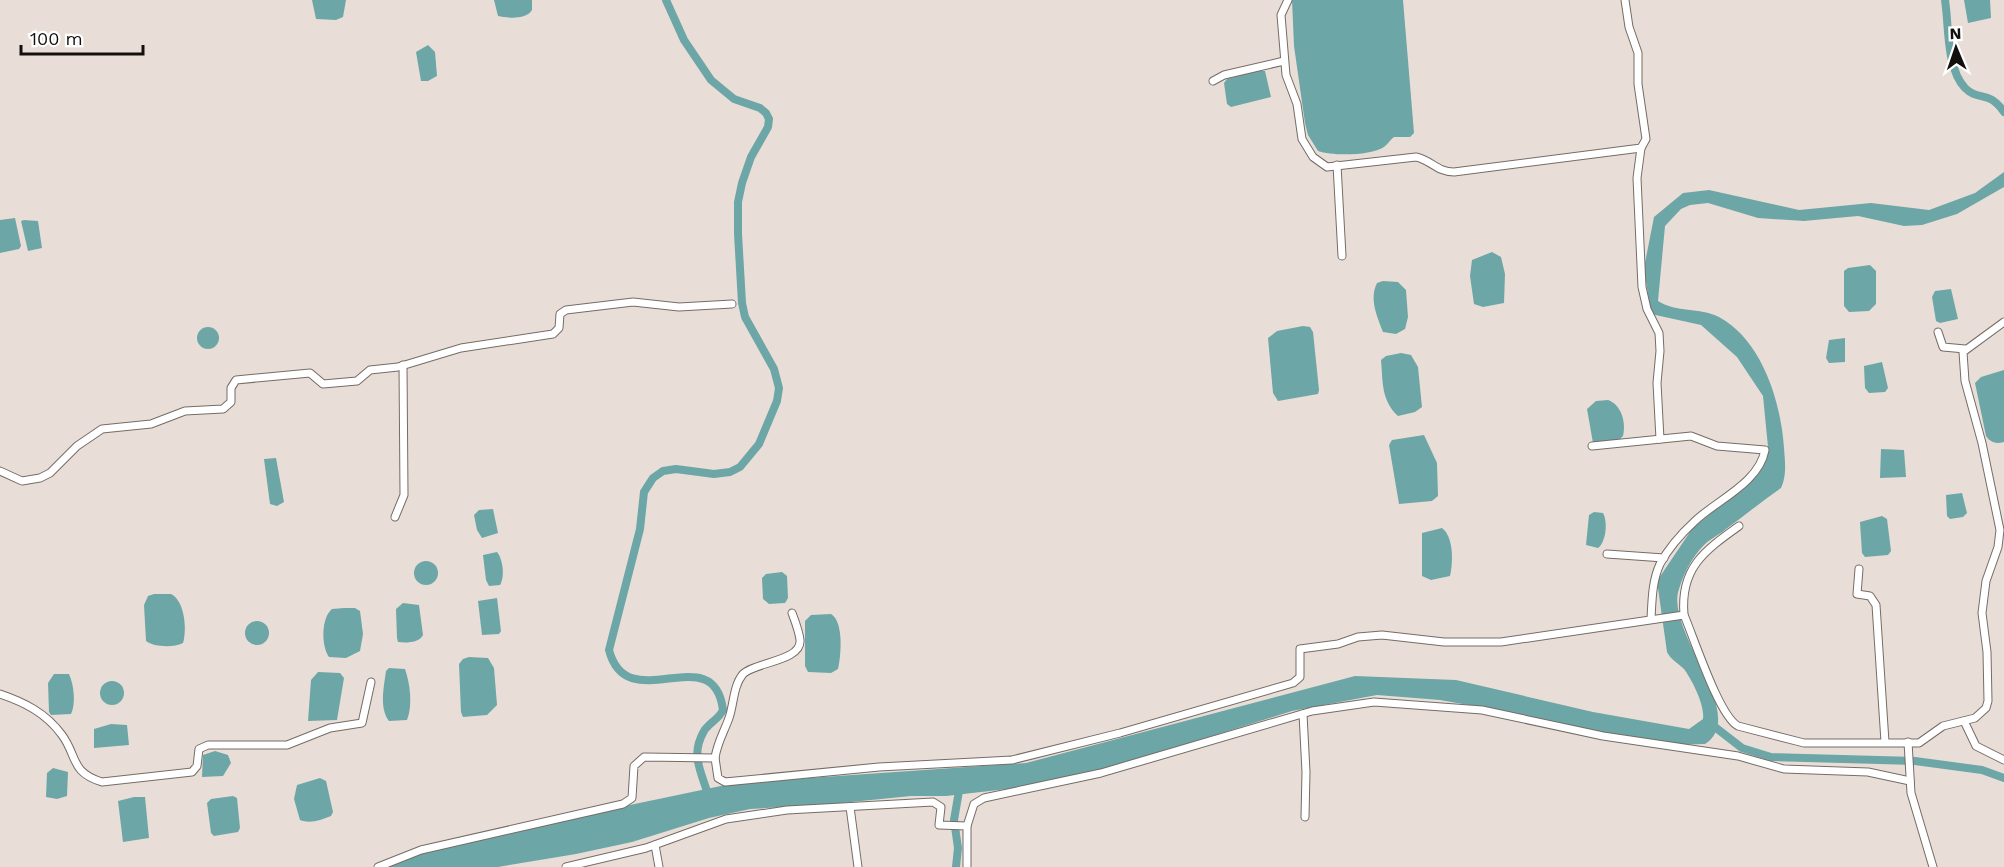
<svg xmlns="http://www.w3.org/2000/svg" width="2004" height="867" viewBox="0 0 2004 867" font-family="'Work Sans',sans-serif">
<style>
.water{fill:#6da6a6}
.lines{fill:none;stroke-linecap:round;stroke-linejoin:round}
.canal{stroke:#6da6a6;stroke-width:8}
.street-casing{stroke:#756c66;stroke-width:9}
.street{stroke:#fff;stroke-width:7}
</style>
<rect width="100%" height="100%" fill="#e9ded7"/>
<g class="water">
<polygon points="312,0 346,0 343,17 336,20 316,19"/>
<path d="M494,0H532V10C526,20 508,18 498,16Z"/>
<path d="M1292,0H1403L1414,133L1410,137H1394C1390,140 1387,145 1384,147C1371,156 1332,156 1318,151L1308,135L1305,123L1294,46Z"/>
<polygon points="1964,0 1990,0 1991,18 1968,23"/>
<polygon points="428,45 435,52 437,76 428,81 421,81 416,52"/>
<polygon points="1257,71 1265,71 1271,97 1231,107 1227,104 1224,83 1227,79"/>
<path d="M2004,172V187L1957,214L1922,225L1904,226L1858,216L1804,221L1758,218L1708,203L1690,205L1681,209L1665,226L1658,301C1677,313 1699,307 1719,317C1762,340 1781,402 1784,448C1785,462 1787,475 1781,488C1762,501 1744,516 1726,529C1719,535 1710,539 1704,545C1692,557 1684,573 1679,589C1664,631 1750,715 1705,744L1667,745L1510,717L1474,706L1440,700L1377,695L1292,711L1117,766L1041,785L946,796H911L831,804L750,809L709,818L632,842L576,854L498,867H382L449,843L735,783L1026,763L1355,676L1456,680L1593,712L1689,729L1703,719C1705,705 1692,680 1684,669C1678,663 1671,660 1667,652L1657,581L1692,529L1757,475L1768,447L1763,396L1737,357L1701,325L1651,314L1644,268L1654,217L1683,193L1709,190L1799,210L1871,203L1929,210L1975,193Z"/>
<polygon points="15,218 21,246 19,249 0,253 0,220"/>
<polygon points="24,220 38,221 42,248 28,251 21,221"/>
<polygon points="1492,252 1501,257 1505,274 1504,303 1483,307 1474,304 1470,276 1472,260"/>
<polygon points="1870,265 1876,271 1876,304 1869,311 1849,312 1844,306 1844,271 1848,268"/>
<path d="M1383,281L1398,282L1406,290L1408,317L1405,329L1396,334L1383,332C1377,316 1369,299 1377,283Z"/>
<polygon points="1951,289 1958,319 1940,323 1936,321 1932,297 1935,291"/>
<polygon points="1303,326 1310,327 1313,332 1319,390 1318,394 1278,401 1273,393 1268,338 1277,331"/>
<circle cx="208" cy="338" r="11"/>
<polygon points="1845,338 1845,362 1829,363 1826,358 1829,340"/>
<path d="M1401,353L1411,355L1418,367L1422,407L1415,412L1398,416C1381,400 1383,382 1381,360L1386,356Z"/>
<polygon points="1882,362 1888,388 1885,392 1869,393 1865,388 1864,366"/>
<path d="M2004,370V442C1996,444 1991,443 1986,436L1975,383L1981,377Z"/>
<path d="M1608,400C1622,405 1626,423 1623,436L1619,440L1593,443L1587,409L1596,401Z"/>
<polygon points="1424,435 1437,463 1438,496 1432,501 1399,504 1389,445 1392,440"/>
<polygon points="1881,449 1904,450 1906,477 1880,478"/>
<polygon points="276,458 284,502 277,506 270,504 264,459"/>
<polygon points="1962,493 1967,513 1963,517 1950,519 1947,516 1946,495"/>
<polygon points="493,509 498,533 482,538 477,530 474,515 479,510"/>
<path d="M1594,512L1603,513C1608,522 1606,542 1598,548L1586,545L1589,515Z"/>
<polygon points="1882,516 1887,519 1891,551 1888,555 1865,557 1862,553 1860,522"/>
<path d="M1442,528C1454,537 1453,563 1450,576L1431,580L1422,576V533Z"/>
<path d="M497,552C503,559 505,577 500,585L489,586L486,580L483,555Z"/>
<circle cx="426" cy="573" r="12"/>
<polygon points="782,572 787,576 788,598 785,603 769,604 763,599 762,578 766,574"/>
<path d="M154,594H171C185,601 187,630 183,643C173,648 154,647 146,641L144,605L148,596Z"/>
<polygon points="497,598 501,631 499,634 482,635 478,601"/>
<path d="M403,603L419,605L423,635C419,643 406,643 398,642L397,638L396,609Z"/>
<path d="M344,608H355L360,611L363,634L360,651L346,658L329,657C321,646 321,618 332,609Z"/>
<path d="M831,614C844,622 841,655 838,669L831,673L808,672L805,666V621L811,615Z"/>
<circle cx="257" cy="633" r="12"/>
<polygon points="469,657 488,658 494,668 497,705 487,715 463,717 461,712 459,664 463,659"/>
<path d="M389,668L405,669C410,683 413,706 407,720L389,721C379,708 384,686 386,671Z"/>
<polygon points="318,672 340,673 344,678 337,720 308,721 311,680"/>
<path d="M54,674H69C74,685 76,704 71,714L51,715L49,712L48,683Z"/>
<circle cx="112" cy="693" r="12"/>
<polygon points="111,724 127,725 129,745 94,748 94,729"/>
<polygon points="215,751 228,755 231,763 223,776 202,777 203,755"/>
<polygon points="53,768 68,772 67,796 57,799 46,797 47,773"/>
<path d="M320,778L326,781L333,812L331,816C321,820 310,824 300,820L294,799L297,785Z"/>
<polygon points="233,796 237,798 240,828 238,832 214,836 211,833 207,803 211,799"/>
<polygon points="134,797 145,797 149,838 123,842 118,801"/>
</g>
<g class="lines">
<g class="canal">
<path d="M666,0L684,40L711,80L734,99L760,108L766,113L769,119L768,127L751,157L742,183L738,202V234L742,303L745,317L774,369L779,388L777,401L759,444L740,467L730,472L714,474L676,469L663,471L653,478L644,492L640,529L609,650C627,720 714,636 723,710C719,719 709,723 704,731C689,757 703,773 709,799"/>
<path d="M1945,0C1949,25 1946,68 1965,88C1979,102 1988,89 2004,112"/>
<polyline points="1711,724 1742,748 1771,757 1915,761 1982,770 2004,778"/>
<polyline points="956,867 958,848 954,820 960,785"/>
</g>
<g class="street-casing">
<g id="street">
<path d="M1288,0L1281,15L1286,75L1297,104L1302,139L1313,157L1327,167L1416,157C1431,160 1437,172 1454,172L1641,148L1646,139L1638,84V53L1629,27L1625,0"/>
<polyline points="1213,81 1224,75 1284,61"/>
<polyline points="1641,148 1637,178 1642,287 1647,309 1659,333 1660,351 1657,383 1660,439"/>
<polyline points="1337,165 1342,256"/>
<polyline points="1938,332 1943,347 1965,349"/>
<path d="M1592,446L1691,436L1717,446L1765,450C1759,483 1717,500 1695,521C1682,533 1668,549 1660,564C1652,581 1652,601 1651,619"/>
<polyline points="0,471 22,481 40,478 50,473 77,446 102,429 151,424 185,411 223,409 231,402 231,388 236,380 310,373 323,384 357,381 370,370 398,367 461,348 553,334 559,328 560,314 566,310 633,302 679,307 732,304"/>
<polyline points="395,517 404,495 403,365"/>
<polyline points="1607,554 1664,558"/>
<polyline points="1859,569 1857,594 1870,596 1876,605 1885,742"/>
<path d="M1684,615C1680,568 1704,551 1739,526"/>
<path d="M0,694C24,702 46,713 62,735C78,757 70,772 102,782L192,772L197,766L199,749L208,745H287L330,728L362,723L371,682"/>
<polyline points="1303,714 1306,772 1305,817"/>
<polyline points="1964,721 1976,746 2004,760"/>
<polyline points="1908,742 1911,793 1933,867"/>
<path d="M715,758C717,743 724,732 729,718C734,704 733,686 743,674C755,662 802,661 800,640C799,631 795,621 792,613"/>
<polyline points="850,807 858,867"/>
<polyline points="967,826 967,867"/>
<polyline points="655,845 659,867"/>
<path d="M378,867L421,850L623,804L632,798L634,766L644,757L715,758L718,778L725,782L879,767L1012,760L1120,733L1293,683L1300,677V649L1338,644L1358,637L1382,635L1444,642H1501L1684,615C1694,638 1719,716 1738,726L1804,743H1919L1943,726L1975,718L1986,708L1988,701L1987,652L1982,613L1986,581L1998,547L2000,530L1982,443L1965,381L1963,352L2004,322"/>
<polyline points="566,867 646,848 726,819 787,810 933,802 941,807 939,825 967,826 974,804 984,798 1101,773 1312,711 1374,702 1482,710 1603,736 1738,756 1784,769 1868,772 1910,781"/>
</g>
</g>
<use href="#street" class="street"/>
</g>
<g transform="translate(1956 48) rotate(358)" stroke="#ffffff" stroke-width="4.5" paint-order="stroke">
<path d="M0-4.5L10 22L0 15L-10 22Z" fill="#120f0c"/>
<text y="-9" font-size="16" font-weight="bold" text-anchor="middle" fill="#120f0c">N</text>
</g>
<path d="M21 45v9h122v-9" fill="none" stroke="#120f0c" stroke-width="3"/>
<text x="30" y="45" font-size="18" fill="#120f0c" stroke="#ffffff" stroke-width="4.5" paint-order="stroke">100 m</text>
</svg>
